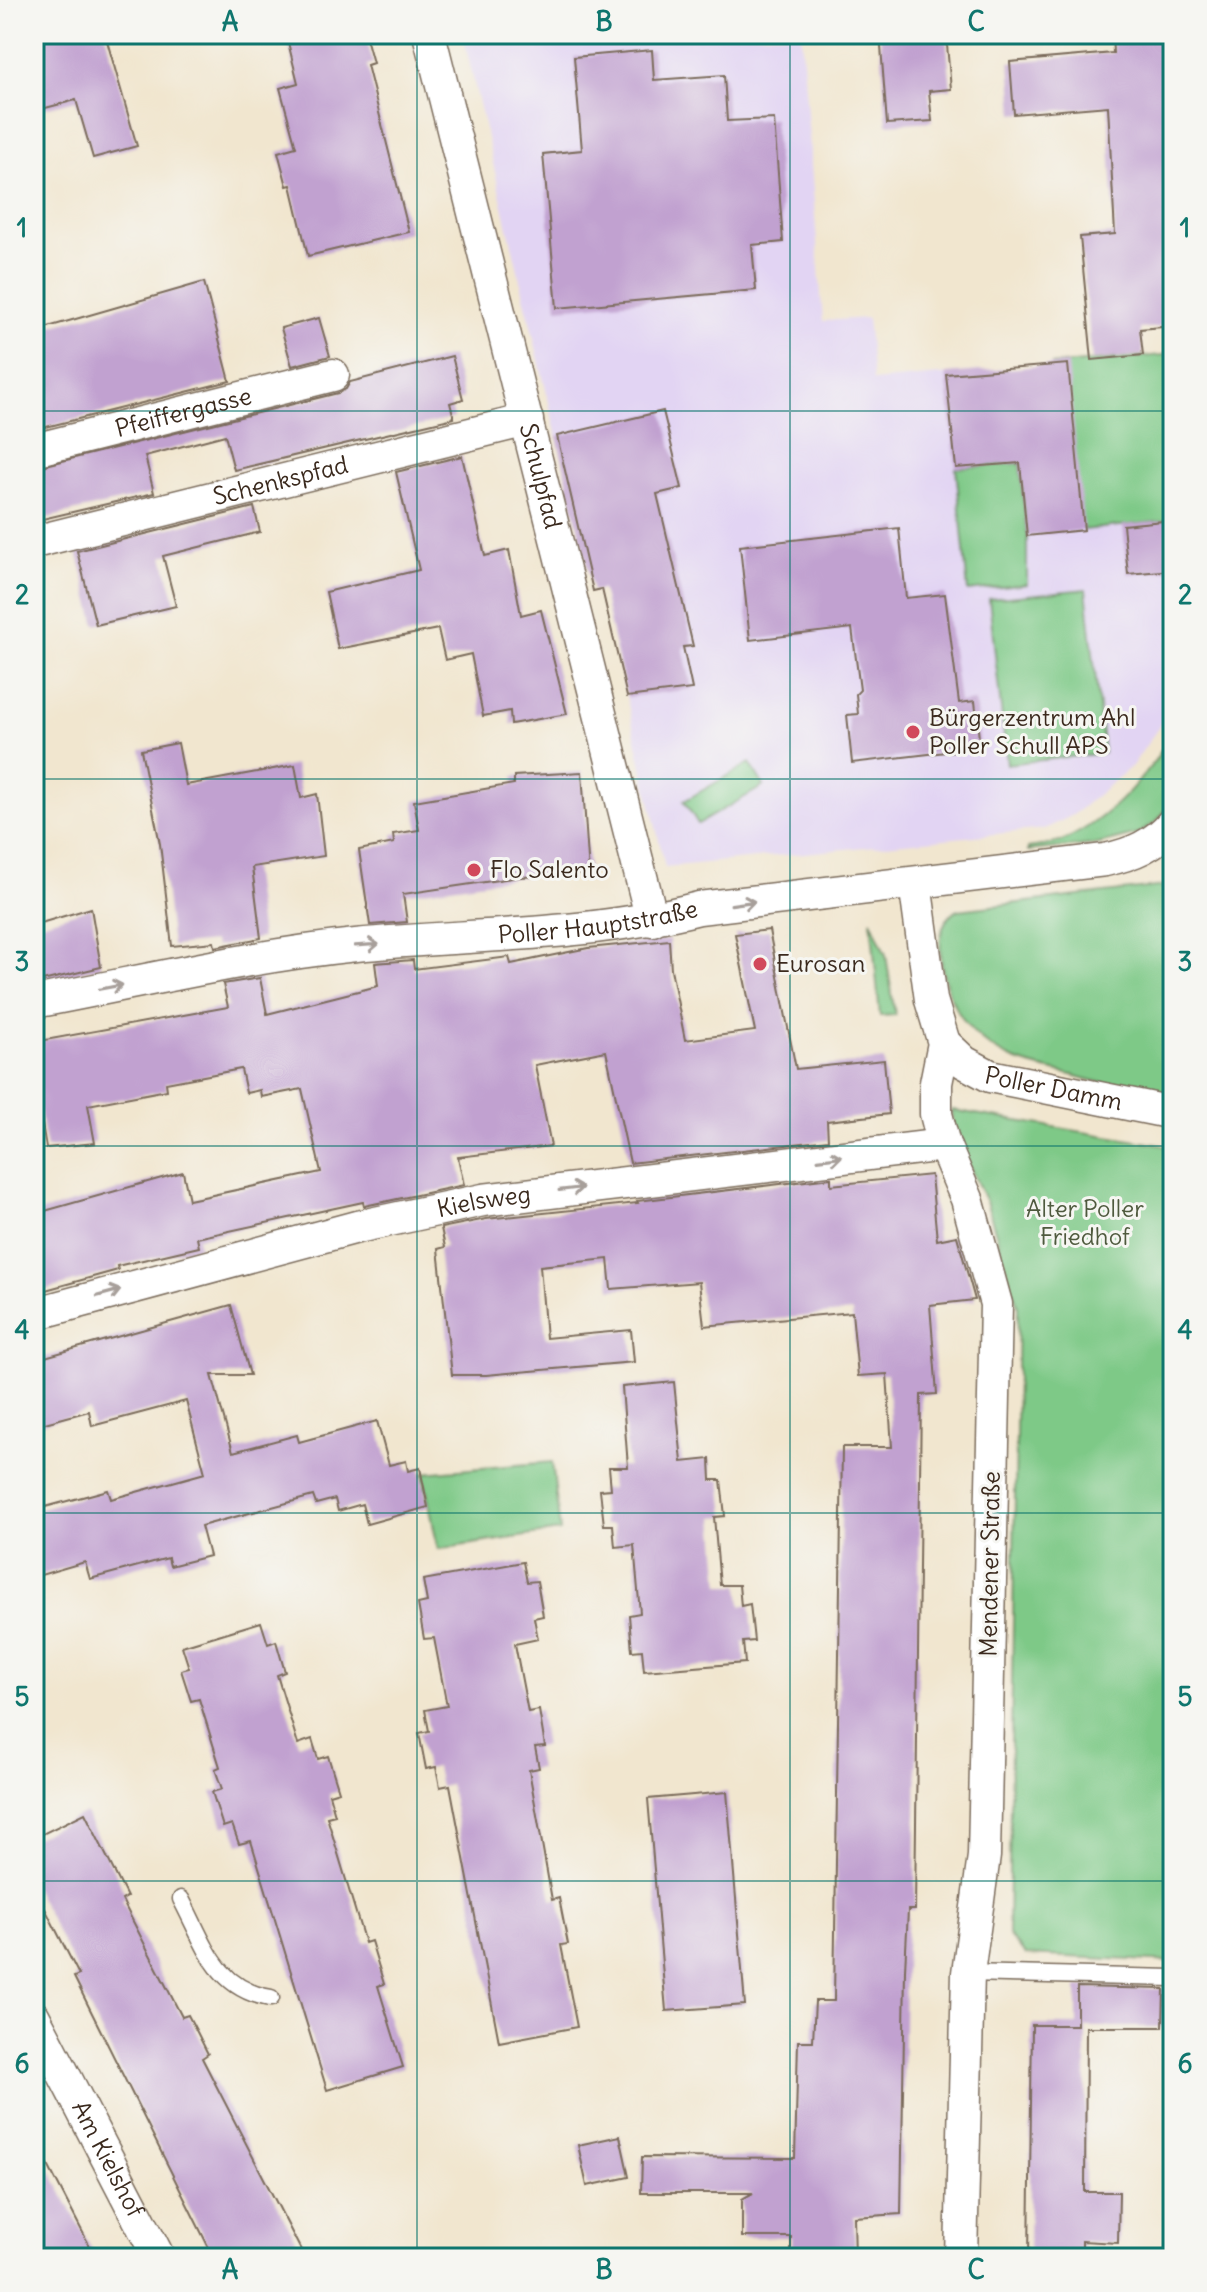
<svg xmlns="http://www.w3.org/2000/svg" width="1207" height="2292" viewBox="0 0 1207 2292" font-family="Delius,sans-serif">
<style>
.built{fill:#e2d4f3}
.green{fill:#7ec987;stroke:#5c7a52;stroke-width:2}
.building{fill:#c1a1d0}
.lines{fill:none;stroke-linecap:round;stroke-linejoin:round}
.service-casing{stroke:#7b6c5c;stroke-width:19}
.minor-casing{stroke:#7b6c5c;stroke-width:35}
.service{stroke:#fff;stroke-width:16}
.minor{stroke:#fff;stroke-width:32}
.oneway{stroke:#a79f9a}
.grid{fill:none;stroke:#0f766e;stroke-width:2;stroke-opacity:0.55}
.poi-dot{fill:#d1495b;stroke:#f6f6f2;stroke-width:3}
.labels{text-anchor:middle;stroke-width:6;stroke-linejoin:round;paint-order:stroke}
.street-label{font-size:24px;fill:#3b2a1e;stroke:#f6f6f2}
.poi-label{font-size:24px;fill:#3b2a1e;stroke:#f6f6f2;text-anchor:start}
.park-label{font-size:24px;fill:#4f5a3e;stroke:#f6f6f2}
.neatline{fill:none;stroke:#0f766e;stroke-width:3}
.grid-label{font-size:26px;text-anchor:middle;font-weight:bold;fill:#0f766e}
</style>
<rect width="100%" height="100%" fill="#f6f6f2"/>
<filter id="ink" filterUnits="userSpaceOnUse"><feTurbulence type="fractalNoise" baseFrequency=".0125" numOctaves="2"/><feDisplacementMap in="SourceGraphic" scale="16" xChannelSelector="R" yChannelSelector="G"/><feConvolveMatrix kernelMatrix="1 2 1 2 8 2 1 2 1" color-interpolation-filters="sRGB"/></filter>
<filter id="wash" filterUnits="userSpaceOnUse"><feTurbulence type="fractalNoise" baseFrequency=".006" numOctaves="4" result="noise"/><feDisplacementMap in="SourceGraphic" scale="32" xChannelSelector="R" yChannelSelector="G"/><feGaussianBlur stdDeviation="1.8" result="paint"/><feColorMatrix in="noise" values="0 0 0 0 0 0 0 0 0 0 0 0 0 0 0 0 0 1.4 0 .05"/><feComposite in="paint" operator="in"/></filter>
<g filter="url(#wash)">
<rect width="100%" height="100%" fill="#f1e6cf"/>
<polygon class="built" points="801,34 823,321 867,318 873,381 1173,354 1173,693 1162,722 1132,766 1073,815 1045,829 665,867 602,590 593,591 463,35"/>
<g class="green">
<polygon points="1173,354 1173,520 1084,530 1057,412 1052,365"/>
<polygon points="1020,463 1027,536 1027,584 968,591 956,468"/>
<polygon points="1086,589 1104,753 1007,764 989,599"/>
<path d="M1173,730V801L1156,822L1138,834L1099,844L1028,851V848C1039,846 1053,845 1064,840C1108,820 1152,773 1173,730Z"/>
<polygon points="750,763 764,786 698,824 684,801"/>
<path d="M1173,885V1101C1139,1092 1105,1084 1072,1075C1052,1070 1030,1067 1012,1059C970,1041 946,1003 941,959C939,941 940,919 958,910Z"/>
<polygon points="871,920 886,955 895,1015 880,1016"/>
<polygon points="952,1110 1173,1147 1173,1962 1026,1955 1008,1936 1018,1307 987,1204 954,1133"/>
<polygon points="552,1462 560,1531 438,1549 423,1473"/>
</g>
<g id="blocks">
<g class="building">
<polygon points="34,34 105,34 137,146 93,158 76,100 34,111"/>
<polygon points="286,34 365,34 373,63 367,65 409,232 308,256 291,185 287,186 278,152 296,147 280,88 298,83"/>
<polygon points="880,34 946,34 951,89 929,91 932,121 887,124"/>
<polygon points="1112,34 1173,34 1173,326 1140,329 1143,355 1092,360 1080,237 1115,234 1108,106 1014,114 1010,62 1113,53"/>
<polygon points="652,50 654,80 724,75 727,121 774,119 783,242 752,245 756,290 557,308 543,154 582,150 574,57"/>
<polygon points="204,282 230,381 34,430 34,331"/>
<polygon points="319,318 330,356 292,366 281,328"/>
<polygon points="452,356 463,399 450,403 454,418 234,470 225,435 145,456 154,493 34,521 34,468 338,393 346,389 350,382"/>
<polygon points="1068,364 1084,530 1027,536 1020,463 956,468 946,374"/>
<polygon points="663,411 682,488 657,494 693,646 683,647 692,689 627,697 602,589 593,591 557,436"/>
<polygon points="462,456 485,556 509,550 521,615 541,610 567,714 511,724 510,711 483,716 471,654 445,660 438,629 338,649 326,592 419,570 396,472"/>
<polygon points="254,507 260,532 163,556 176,606 96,625 77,551"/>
<polygon points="1173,520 1173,570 1128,574 1123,525"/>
<polygon points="899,528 906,598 945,594 959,703 975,701 980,748 852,763 847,715 858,714 856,694 860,690 852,628 750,640 740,546"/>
<polygon points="178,743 186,785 295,765 301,798 317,794 324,856 252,867 261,938 215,947 214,942 172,946 160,844 141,750"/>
<polygon points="582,772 589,874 519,877 403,894 407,922 370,925 359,850 394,843 393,834 419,830 414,801 514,784 514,776"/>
<polygon points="91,908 101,967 34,983 34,925"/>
<polygon points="769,930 796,1069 884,1060 889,1114 827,1121 828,1140 630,1163 606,1051 535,1065 551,1146 458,1157 464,1185 364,1206 363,1202 197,1238 199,1247 117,1266 118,1270 42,1291 34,1256 34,1214 183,1172 189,1200 321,1172 302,1089 261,1097 260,1090 246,1093 241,1069 166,1083 167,1090 88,1105 95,1143 46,1148 39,1105 34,1106 34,1042 228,1007 223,984 260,978 267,1014 378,986 375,963 413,960 414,969 509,957 511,964 588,948 669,940 671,969 685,1040 755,1031 735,934"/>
<polygon points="931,1175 937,1240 957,1236 975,1300 930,1305 937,1394 921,1395 915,1910 908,1910 905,1970 901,2214 854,2217 855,2258 791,2258 791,2237 742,2237 742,2199 753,2193 641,2193 642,2157 795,2158 798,2041 813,2041 815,2001 834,2001 842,1447 892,1447 887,1374 858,1376 852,1312 704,1326 699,1282 611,1289 608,1259 540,1266 546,1338 631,1330 634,1362 486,1375 452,1375 438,1249 445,1247 441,1228 486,1219 638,1203 637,1201 831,1178 831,1185"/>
<polygon points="231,1305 250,1375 212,1375 233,1452 297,1435 299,1442 377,1421 389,1465 406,1461 408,1471 420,1468 428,1507 367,1524 362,1504 338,1511 335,1499 316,1504 313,1496 201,1526 209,1556 170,1566 168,1558 90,1579 85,1562 34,1577 34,1510 108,1490 111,1499 205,1473 186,1401 92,1426 89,1411 34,1426 34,1360"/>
<polygon points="674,1382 682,1462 710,1459 711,1480 721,1480 725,1516 714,1517 720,1585 739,1585 741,1606 750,1604 754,1641 743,1642 745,1663 644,1671 642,1650 632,1651 629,1615 640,1613 634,1545 615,1547 613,1525 604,1525 600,1490 611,1489 609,1467 628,1467 622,1387"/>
<polygon points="523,1562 527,1582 537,1581 543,1616 534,1618 538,1639 515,1644 528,1712 539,1710 545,1746 535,1747 539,1768 529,1770 552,1900 559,1898 568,1944 561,1945 577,2027 499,2042 450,1785 440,1787 436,1767 426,1769 419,1733 429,1731 425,1710 447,1706 434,1638 424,1639 418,1604 427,1602 423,1580"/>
<polygon points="261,1622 268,1644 276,1641 285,1672 277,1675 298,1744 312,1739 318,1759 328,1756 339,1791 329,1794 335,1815 327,1817 365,1943 371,1941 384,1984 378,1986 403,2067 327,2090 251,1841 239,1844 232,1824 223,1827 212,1792 222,1789 215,1769 220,1767 199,1699 191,1701 181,1670 189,1668 182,1646"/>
<polygon points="727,1792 745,2005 666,2011 648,1799"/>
<polygon points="85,1813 127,1897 122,1900 182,2017 188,2015 198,2034 208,2054 202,2058 305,2258 214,2258 74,1977 79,1975 34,1887 34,1838"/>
<polygon points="1077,1987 1164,1989 1163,2027 1086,2027 1085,2192 1119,2192 1118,2243 1082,2241 1082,2258 1029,2258 1032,2025 1077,2025"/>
<polygon points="620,2136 629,2177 587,2186 578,2145"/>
<polygon points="34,2138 96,2258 34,2258"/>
</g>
</g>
</g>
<g filter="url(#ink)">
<use href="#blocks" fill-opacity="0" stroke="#7b6c5c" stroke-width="2"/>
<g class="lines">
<g class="service-casing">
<g id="service">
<path d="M181,1899C205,1944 216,1990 271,1998"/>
<polyline points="968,1973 1173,1978"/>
</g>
</g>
<g class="minor-casing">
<g id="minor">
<path id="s1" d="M429,34L652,920"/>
<path id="s2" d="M34,450L333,375"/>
<path id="s3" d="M34,542L527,420"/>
<polyline points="915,883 931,1000 944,1043 936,1083 936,1114 944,1145 967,1199 996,1304 984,1856 968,1973 961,2258"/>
<path id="s4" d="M34,1002C141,982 248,956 356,945C472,934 585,937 699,908L1105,860C1133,854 1154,845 1173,823"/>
<path id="s5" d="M944,1043L964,1062L990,1076L1173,1113"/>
<path id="s6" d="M34,1314L357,1227L483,1200L944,1145"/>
<path id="s7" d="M34,2017L159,2258"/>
</g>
</g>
<use href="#service" class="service"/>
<use href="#minor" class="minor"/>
</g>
<defs><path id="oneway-shaft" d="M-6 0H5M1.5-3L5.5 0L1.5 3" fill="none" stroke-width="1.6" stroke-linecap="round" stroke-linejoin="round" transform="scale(2)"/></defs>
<g class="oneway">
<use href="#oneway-shaft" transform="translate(743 903) rotate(-8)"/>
<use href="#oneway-shaft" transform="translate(367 945) rotate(-4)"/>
<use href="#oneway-shaft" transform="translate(111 987) rotate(-11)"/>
<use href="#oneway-shaft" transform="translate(830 1158) rotate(-7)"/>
<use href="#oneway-shaft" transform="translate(571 1189) rotate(-7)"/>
<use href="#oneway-shaft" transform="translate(109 1293) rotate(-15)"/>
</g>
</g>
<path class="grid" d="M417,34V2258M790,34V2258M34,411H1173M34,779H1173M34,1146H1173M34,1513H1173M34,1881H1173"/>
<g class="poi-dot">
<circle cx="913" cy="732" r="8"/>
<circle cx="474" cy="870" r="8"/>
<circle cx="760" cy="964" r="8"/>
</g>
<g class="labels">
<g class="street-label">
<text dy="8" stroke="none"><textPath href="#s2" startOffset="154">Pfeiffergasse</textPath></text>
<text dy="8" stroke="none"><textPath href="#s1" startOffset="456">Schulpfad</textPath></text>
<text dy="8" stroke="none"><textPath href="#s3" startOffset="254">Schenkspfad</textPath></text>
<text dy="8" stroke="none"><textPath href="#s4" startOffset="570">Poller Hauptstraße</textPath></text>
<text dy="8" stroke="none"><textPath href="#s5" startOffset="122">Poller Damm</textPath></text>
<text dy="8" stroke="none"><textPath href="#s6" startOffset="464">Kielsweg</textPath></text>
<text transform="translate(990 1564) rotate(-89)" y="8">Mendener Straße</text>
<text dy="8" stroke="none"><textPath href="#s7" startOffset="160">Am Kielshof</textPath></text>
</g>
<g class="poi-label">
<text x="929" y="726">Bürgerzentrum Ahl<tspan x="929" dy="28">Poller Schull APS</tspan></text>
<text x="490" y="878">Flo Salento</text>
<text x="776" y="972">Eurosan</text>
</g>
<g class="park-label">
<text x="1085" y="1217">Alter Poller<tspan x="1085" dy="28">Friedhof</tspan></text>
</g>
</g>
<rect width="1207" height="2292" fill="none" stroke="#f6f6f2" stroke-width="88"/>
<rect x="44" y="44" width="1119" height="2204" class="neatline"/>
<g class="grid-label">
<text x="230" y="31">A</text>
<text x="604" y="31">B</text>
<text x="976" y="31">C</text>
<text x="22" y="237">1</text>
<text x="1185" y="237">1</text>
<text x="22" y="604">2</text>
<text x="1185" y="604">2</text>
<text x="22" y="971">3</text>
<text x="1185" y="971">3</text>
<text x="22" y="1339">4</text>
<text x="1185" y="1339">4</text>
<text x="22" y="1706">5</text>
<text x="1185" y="1706">5</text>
<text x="22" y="2073">6</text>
<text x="1185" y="2073">6</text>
<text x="230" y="2279">A</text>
<text x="604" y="2279">B</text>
<text x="976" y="2279">C</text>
</g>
</svg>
